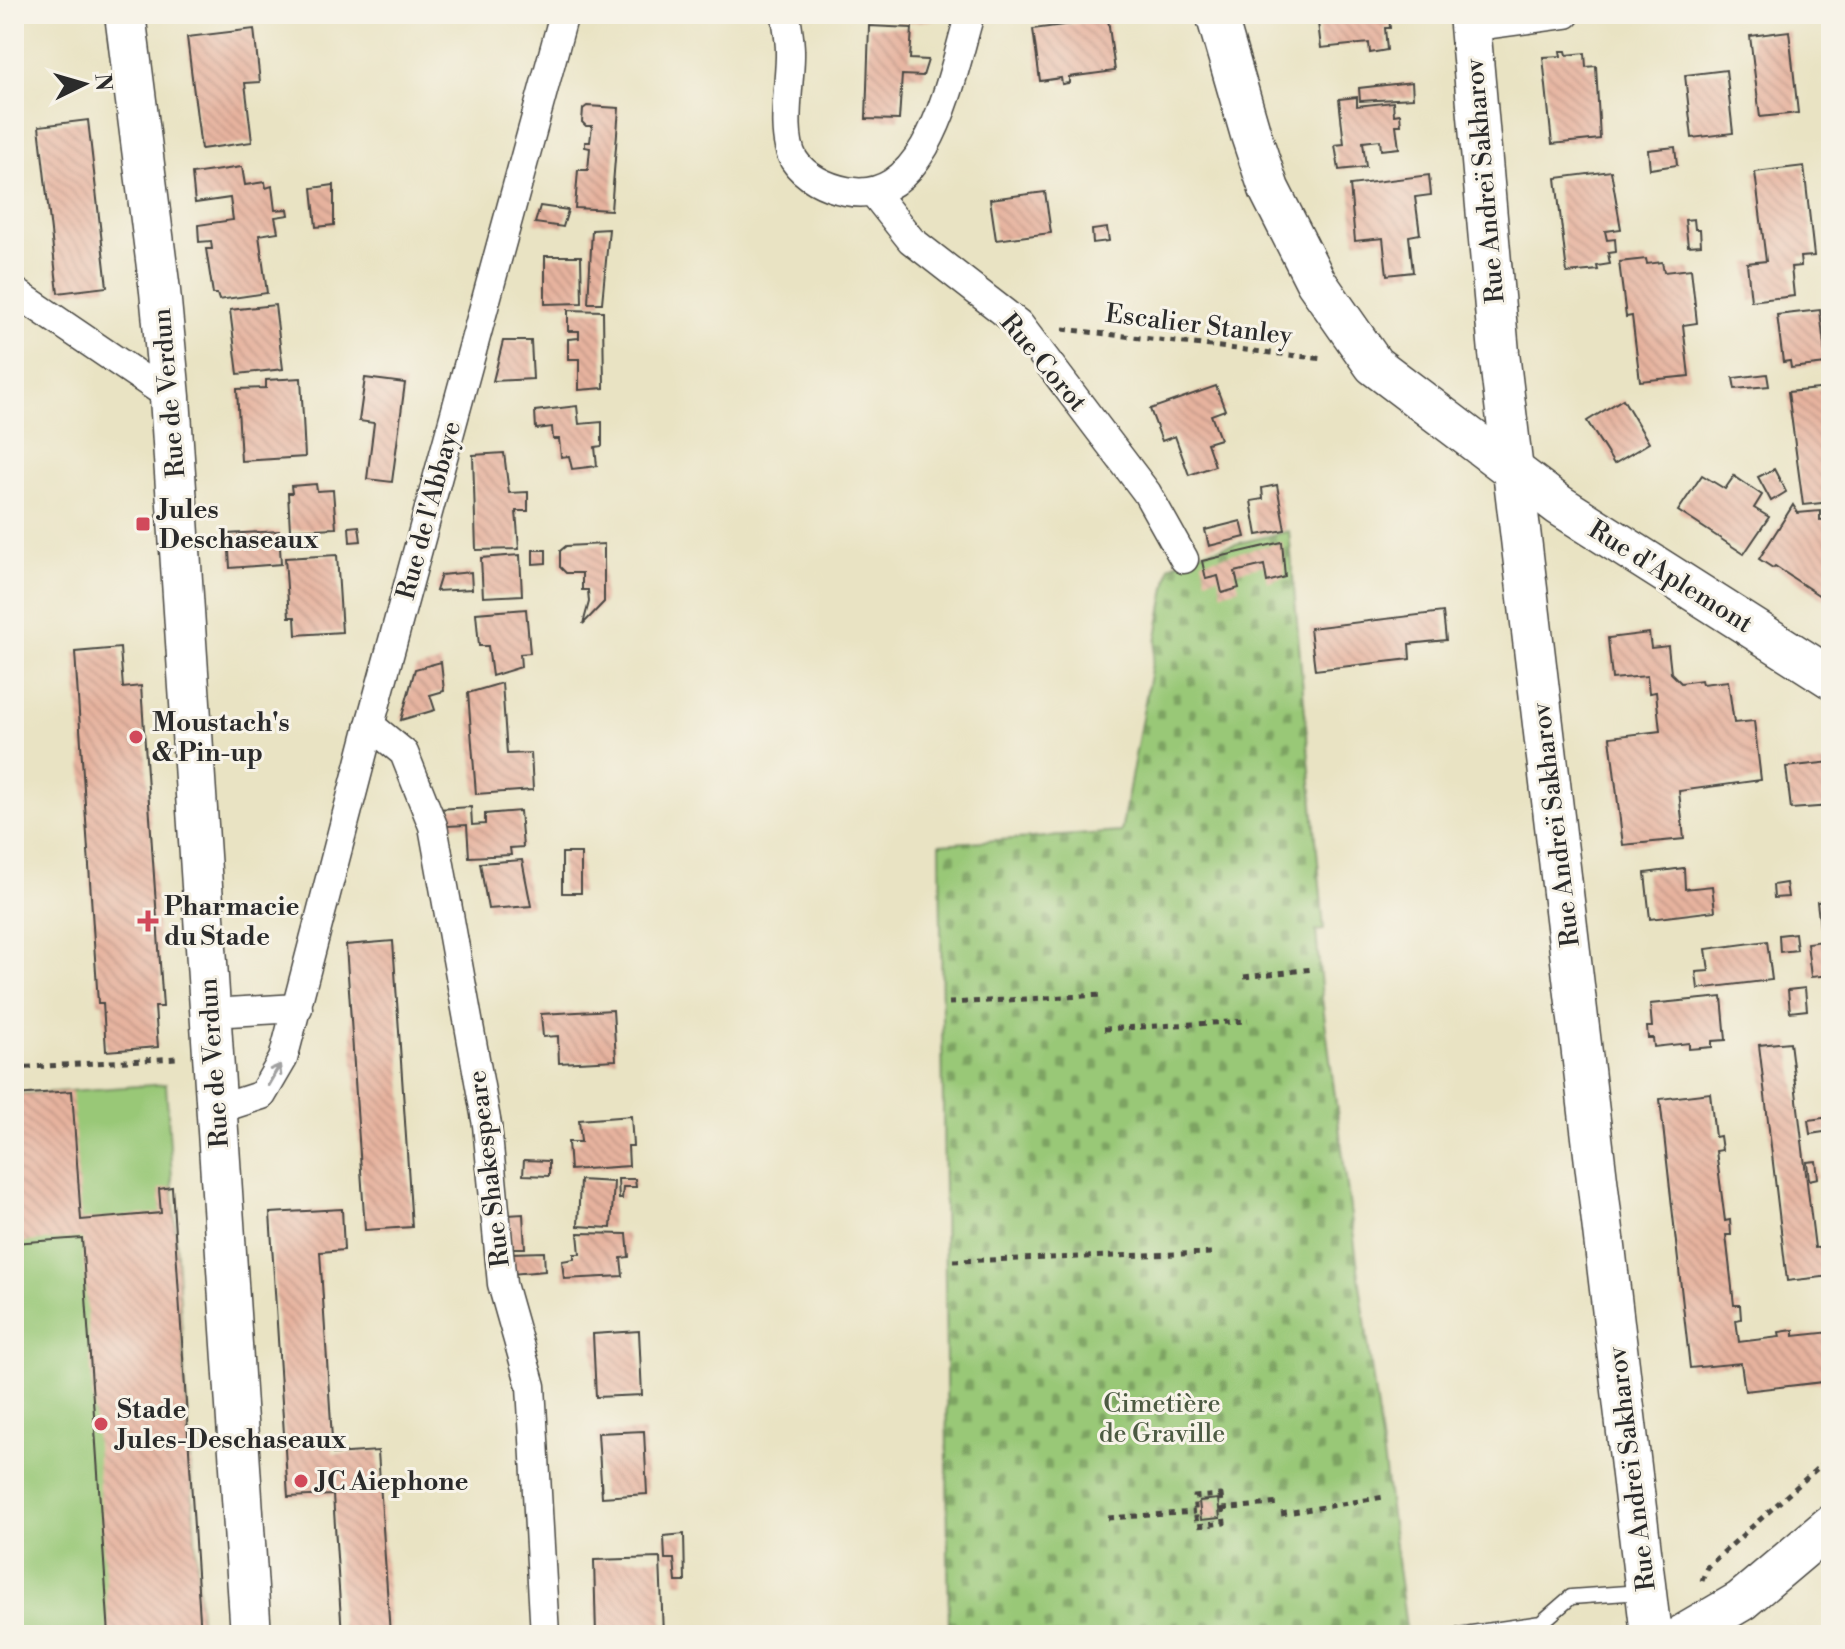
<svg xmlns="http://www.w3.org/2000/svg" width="1845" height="1649" viewBox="0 0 1845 1649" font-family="'Libre Bodoni',serif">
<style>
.grass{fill:#99c877;stroke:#627a51;stroke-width:2}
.cemetery{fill:url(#cemetery-stones);stroke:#627a51;stroke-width:2}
.building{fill:url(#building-back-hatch)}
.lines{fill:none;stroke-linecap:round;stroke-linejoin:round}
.lane-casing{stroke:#484742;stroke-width:17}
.street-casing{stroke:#484742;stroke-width:31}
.secondary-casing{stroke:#484742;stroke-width:43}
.path{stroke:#484742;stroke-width:5;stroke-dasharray:6 6;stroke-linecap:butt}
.lane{stroke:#fff;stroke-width:14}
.street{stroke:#fff;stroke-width:28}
.secondary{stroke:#fff;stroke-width:40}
.oneway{stroke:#a0a0a0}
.poi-dot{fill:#d1495b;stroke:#f7f3e8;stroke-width:3}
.labels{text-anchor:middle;stroke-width:6;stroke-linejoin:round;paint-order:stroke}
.street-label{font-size:26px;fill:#2b2b2b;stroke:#f7f3e8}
.poi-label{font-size:26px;font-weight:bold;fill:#2b2b2b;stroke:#f7f3e8;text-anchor:start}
.park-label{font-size:26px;fill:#4c5a42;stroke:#f7f3e8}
</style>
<defs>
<pattern id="cemetery-stones" width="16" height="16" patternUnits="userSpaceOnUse" patternTransform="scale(2)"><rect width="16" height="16" fill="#99c877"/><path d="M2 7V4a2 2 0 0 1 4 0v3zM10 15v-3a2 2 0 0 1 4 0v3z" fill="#7da362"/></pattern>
<pattern id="building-back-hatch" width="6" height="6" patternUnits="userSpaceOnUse" patternTransform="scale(2)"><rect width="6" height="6" fill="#e6b29e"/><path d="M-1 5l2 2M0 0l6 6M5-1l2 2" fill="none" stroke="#c59988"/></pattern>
</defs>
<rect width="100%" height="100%" fill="#f7f3e8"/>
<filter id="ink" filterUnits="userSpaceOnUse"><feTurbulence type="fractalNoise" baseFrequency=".0125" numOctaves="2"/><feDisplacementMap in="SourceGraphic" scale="16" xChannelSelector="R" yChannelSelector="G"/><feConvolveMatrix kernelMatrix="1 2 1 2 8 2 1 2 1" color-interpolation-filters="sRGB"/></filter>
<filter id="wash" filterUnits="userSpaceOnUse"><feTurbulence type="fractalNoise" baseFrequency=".006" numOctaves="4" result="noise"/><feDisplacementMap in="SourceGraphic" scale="32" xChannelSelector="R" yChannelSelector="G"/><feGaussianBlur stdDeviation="1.8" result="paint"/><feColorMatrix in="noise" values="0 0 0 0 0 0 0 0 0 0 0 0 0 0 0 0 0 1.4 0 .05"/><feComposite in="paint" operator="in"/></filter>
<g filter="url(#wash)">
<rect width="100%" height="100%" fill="#e9e3c3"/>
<polygon class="grass" points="166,1084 201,1635 14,1635 14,1095"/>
<polygon class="cemetery" points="1289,531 1324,930 1316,931 1322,999 1407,1635 949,1635 940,844 1121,832 1170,566 1198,553"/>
<g id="blocks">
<g class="building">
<polygon points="897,14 935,14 935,20 898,23"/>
<polygon points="1317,14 1383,14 1384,18 1389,17 1390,28 1385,28 1387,50 1370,53 1369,43 1321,48"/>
<polygon points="1108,19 1115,71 1069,77 1069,83 1062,84 1061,78 1040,81 1033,29"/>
<polygon points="869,26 912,28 910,59 928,60 923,76 902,75 899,120 866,119"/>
<polygon points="254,29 260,82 245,83 252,142 201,149 187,37"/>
<polygon points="1789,31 1798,113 1760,117 1750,36"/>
<polygon points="1560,51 1566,51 1567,55 1585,53 1586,67 1596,66 1600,139 1552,144 1543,57 1561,56"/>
<polygon points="1726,70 1733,133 1692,138 1685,75"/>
<polygon points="1412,82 1413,98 1360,101 1359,88"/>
<polygon points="1357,97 1357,106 1393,102 1394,115 1400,114 1401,125 1396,125 1399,148 1381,150 1380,140 1363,142 1366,167 1339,170 1335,145 1344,144 1339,99"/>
<polygon points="587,106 619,108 611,210 575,208 578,170 588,170 590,148 585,147 585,142 590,142 592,126 586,126 582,122 583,109"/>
<polygon points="88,120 107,287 58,293 39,126"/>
<polygon points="1675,147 1677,165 1650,169 1648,150"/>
<polygon points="1804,166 1814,256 1800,257 1801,266 1791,267 1794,296 1751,301 1747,263 1766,261 1755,172"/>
<polygon points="242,167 245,185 265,182 266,188 272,186 275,210 288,209 289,215 275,217 278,232 259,235 267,293 219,300 217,294 213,294 206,249 212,249 211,241 199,242 198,225 233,220 230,198 195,203 192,174"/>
<polygon points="1611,171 1621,229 1605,231 1607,240 1615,239 1616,252 1608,253 1610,264 1597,266 1598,270 1567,273 1556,178"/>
<polygon points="1429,175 1431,195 1415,197 1420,234 1409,236 1413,272 1387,275 1383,238 1355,241 1350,185"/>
<polygon points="334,185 334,225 316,227 312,188"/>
<polygon points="1045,192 1051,233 996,240 990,199"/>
<polygon points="540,206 568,210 563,227 535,223"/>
<polygon points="1694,219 1695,229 1700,229 1701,245 1688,246 1685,220"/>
<polygon points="1107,228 1109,241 1093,243 1092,230"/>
<polygon points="609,229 602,303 588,303 592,230"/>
<polygon points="545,256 581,256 582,303 545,304"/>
<polygon points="1646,259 1647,264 1662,262 1664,272 1691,269 1697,323 1683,325 1689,376 1640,381 1632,316 1626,317 1619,262"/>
<polygon points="275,305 283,369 238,374 230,310"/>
<polygon points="568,310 603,311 604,388 579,390 579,359 568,359 568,339 579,338 579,331 568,331"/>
<polygon points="1820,310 1826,364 1791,368 1790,361 1783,362 1777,315"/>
<polygon points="503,341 531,341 533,379 493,381"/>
<polygon points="1767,374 1769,386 1735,389 1733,378"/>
<polygon points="301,378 305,457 241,461 237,389 266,388 266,380"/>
<polygon points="365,378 405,383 392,482 367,479 374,423 359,421"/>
<polygon points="1216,386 1225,410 1211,415 1220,439 1207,443 1215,466 1189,475 1175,436 1162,441 1150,409"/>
<polygon points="1829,388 1831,502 1803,505 1788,392"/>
<polygon points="1623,399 1649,443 1614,464 1587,421"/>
<polygon points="577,406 579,424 602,422 602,446 595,447 597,466 572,469 569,456 561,457 559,439 553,439 552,427 536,429 535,411"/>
<polygon points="504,453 509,493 528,492 528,511 516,511 519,549 476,550 473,455"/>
<polygon points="1774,469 1786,492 1771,501 1758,477"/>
<polygon points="1702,475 1725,489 1734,476 1762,495 1754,508 1769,517 1744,554 1678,511"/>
<polygon points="316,484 317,491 333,490 336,528 290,530 288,493 292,493 291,486"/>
<polygon points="1277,485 1285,530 1257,535 1251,501 1263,499 1262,488"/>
<polygon points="1793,505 1798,513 1820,511 1820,520 1831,519 1831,595 1826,600 1775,566 1773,568 1759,559"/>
<polygon points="1241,521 1245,537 1209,546 1205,530"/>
<polygon points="359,526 361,541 350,542 349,527"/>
<polygon points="279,531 281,564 230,568 228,534"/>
<polygon points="1282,542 1285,577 1267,582 1264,565 1235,572 1239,588 1222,593 1218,576 1206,579 1202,561"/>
<polygon points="604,544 604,602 583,624 589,602 588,590 582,590 582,573 566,573 560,567 560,551 566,546"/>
<polygon points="533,550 546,550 546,563 533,564"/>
<polygon points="337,555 342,632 296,635 295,617 289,617 285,558"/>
<polygon points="520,555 522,595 483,597 481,558"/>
<polygon points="471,572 472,589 436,591 441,575"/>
<polygon points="526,609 530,653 520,654 521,667 492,676 488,646 479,646 476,613"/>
<polygon points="1443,612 1446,640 1409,644 1410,659 1315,670 1310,628"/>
<polygon points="1649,633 1651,648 1668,646 1671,673 1681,683 1701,680 1702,684 1728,681 1734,723 1754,721 1761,780 1679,791 1684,839 1623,845 1610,737 1660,731 1656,692 1649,693 1647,676 1612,679 1608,638"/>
<polygon points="120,648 123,688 141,686 163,1007 155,1007 158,1047 106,1051 103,1003 98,1003 75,652"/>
<polygon points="441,662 444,691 430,695 435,710 401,720 415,669"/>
<polygon points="502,683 507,754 531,753 533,790 476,794 468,693"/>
<polygon points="1831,762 1831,806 1791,809 1786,767"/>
<polygon points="471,807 472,825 485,824 485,814 520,811 523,847 510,848 511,855 469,857 467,825 447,826 438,809"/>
<rect x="562" y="853" width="19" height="40"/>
<polygon points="522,860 531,906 488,909 480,863"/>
<polygon points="1684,868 1685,889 1712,886 1715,911 1650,919 1645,873"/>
<polygon points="1831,875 1831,926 1820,927 1817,902 1828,901 1826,876"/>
<polygon points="1786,883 1788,897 1774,898 1773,885"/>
<polygon points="1795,933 1797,950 1780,952 1779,935"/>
<polygon points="1831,940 1831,975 1811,977 1807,943"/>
<polygon points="393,941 412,1227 365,1230 346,945"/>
<polygon points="1767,941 1772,980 1698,989 1696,972 1709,971 1706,949"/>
<polygon points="1805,988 1807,1010 1790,1012 1788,990"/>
<polygon points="1722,997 1726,1040 1712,1041 1712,1047 1689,1049 1689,1043 1654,1047 1653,1038 1648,1038 1647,1027 1652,1027 1650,1004"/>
<polygon points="613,1010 616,1060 559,1063 558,1036 543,1037 541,1014"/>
<polygon points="1790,1042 1815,1248 1831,1247 1831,1276 1787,1281 1759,1045"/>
<polygon points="72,1091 81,1220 161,1213 159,1189 172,1187 201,1635 109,1635 82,1238 14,1243 14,1095"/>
<polygon points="1710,1093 1715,1137 1720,1136 1722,1150 1716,1151 1725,1221 1730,1220 1731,1235 1726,1235 1734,1305 1740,1305 1741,1319 1736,1320 1739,1342 1780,1337 1779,1332 1794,1330 1794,1336 1831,1332 1831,1381 1745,1391 1741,1363 1690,1368 1660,1099"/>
<polygon points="631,1116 633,1146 628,1146 629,1166 570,1170 568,1142 581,1142 579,1120"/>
<polygon points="1831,1117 1831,1131 1810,1134 1808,1120"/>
<polygon points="524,1160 549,1161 549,1176 523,1175"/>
<polygon points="1816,1161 1818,1178 1809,1180 1807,1162"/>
<polygon points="618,1179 635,1179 636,1187 623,1187 622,1199 619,1199"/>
<polygon points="580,1180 614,1182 611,1228 578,1226"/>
<polygon points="342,1209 344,1250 320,1252 333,1454 378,1451 390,1635 342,1635 333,1495 288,1497 270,1213"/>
<polygon points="523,1214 525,1248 509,1248 508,1215"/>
<polygon points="578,1233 627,1234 629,1257 621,1258 623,1276 564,1279 562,1261 574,1259 574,1254 580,1254"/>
<polygon points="544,1252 545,1271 511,1274 510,1253"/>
<polygon points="639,1331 642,1395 596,1397 593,1334"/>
<polygon points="644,1431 647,1494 602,1497 598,1433"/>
<polygon points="1218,1499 1220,1518 1201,1520 1199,1501"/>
<polygon points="684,1534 685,1582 676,1582 674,1559 665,1559 664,1536"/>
<polygon points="660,1558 663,1635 596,1635 594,1560"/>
</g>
</g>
</g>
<g filter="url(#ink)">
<use href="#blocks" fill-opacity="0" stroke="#484742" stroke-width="2"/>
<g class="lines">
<g class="lane-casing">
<polyline id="lane" points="1458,1635 1541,1623 1571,1597 1641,1592"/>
</g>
<g class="street-casing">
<g id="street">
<path d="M786,14C787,26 790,38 790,51C791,79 779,135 794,160C805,177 826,187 846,191C930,208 952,72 970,14"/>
<polyline points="1470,27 1566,14"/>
<polyline points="873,192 911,240 1019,324 1147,493 1184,559"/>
<polyline points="14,291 170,397"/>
<polyline points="370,725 404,753 433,826 487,1125 502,1284 531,1386 545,1635"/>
<polyline points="211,1013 298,1008"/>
<polyline points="216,1110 262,1095 283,1059 370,725 564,14"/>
</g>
</g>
<g class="secondary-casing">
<g id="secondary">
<polyline points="125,14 160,291 170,397 251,1635"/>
<polyline points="1216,14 1251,135 1269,189 1316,282 1374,365 1559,505 1831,678"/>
<polyline points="1469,14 1499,353 1651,1635"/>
<polyline points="1683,1635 1741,1601 1831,1525"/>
</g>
</g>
<g class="path">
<polyline points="1063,329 1324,359"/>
<polyline points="1244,977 1313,969"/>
<polyline points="949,1003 1103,995"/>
<polyline points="1104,1029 1248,1021"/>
<polyline points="14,1068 176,1058"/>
<polyline points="953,1261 1211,1253"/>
<polygon points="1221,1495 1224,1523 1197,1526 1194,1497"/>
<polyline points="1222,1509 1280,1503"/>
<polyline points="1281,1514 1384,1497"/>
<polyline points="1108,1518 1195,1512"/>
<polyline points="1702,1581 1707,1567 1831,1456"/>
</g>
<use href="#lane" class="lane"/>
<use href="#street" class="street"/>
<use href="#secondary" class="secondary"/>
</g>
<defs><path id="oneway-shaft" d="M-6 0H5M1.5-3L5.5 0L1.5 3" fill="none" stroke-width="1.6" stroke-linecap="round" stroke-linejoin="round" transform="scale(2)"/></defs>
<use class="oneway" href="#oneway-shaft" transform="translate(274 1075) rotate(-60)"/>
</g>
<g class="poi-dot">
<rect x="135" y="516" width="16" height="16" rx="4"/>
<circle cx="136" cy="737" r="8"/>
<path d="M144 909h8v8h8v8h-8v8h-8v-8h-8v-8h8z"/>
<circle cx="101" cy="1424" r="8"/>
<circle cx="301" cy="1481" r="8"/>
</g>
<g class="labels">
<g class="street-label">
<text transform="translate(1484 181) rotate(-95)" y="9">Rue Andreï Sakharov</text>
<text transform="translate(1199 324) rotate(7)" y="9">Escalier Stanley</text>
<text transform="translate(1044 362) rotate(50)" y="9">Rue Corot</text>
<text transform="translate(168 393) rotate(-95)" y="9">Rue de Verdun</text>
<text transform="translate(428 510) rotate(-75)" y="9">Rue de l'Abbaye</text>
<text transform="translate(1671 576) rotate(32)" y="9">Rue d'Aplemont</text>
<text transform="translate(1555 825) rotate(-97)" y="9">Rue Andreï Sakharov</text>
<text transform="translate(213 1063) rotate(-94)" y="9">Rue de Verdun</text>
<text transform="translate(488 1169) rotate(-97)" y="9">Rue Shakespeare</text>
<text transform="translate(1631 1469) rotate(-97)" y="9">Rue Andreï Sakharov</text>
</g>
<g class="poi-label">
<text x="159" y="518">Jules<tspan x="159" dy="30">Deschaseaux</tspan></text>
<text x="152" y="731">Moustach's<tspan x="152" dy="30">&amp; Pin-up</tspan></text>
<text x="164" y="915">Pharmacie<tspan x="164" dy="30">du Stade</tspan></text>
<text x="117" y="1418">Stade<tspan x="117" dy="30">Jules-Deschaseaux</tspan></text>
<text x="317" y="1490">JC Aiephone</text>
</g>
<g class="park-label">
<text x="1162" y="1412">Cimetière<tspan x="1162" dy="30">de Graville</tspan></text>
</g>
</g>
<rect width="1845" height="1649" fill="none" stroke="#f7f3e8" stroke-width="48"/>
<g transform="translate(84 84) rotate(85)" stroke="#f7f3e8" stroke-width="6" paint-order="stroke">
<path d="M0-6L14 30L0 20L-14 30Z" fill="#2b2b2b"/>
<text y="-12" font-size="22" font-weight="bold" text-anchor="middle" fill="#2b2b2b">N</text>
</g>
</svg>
